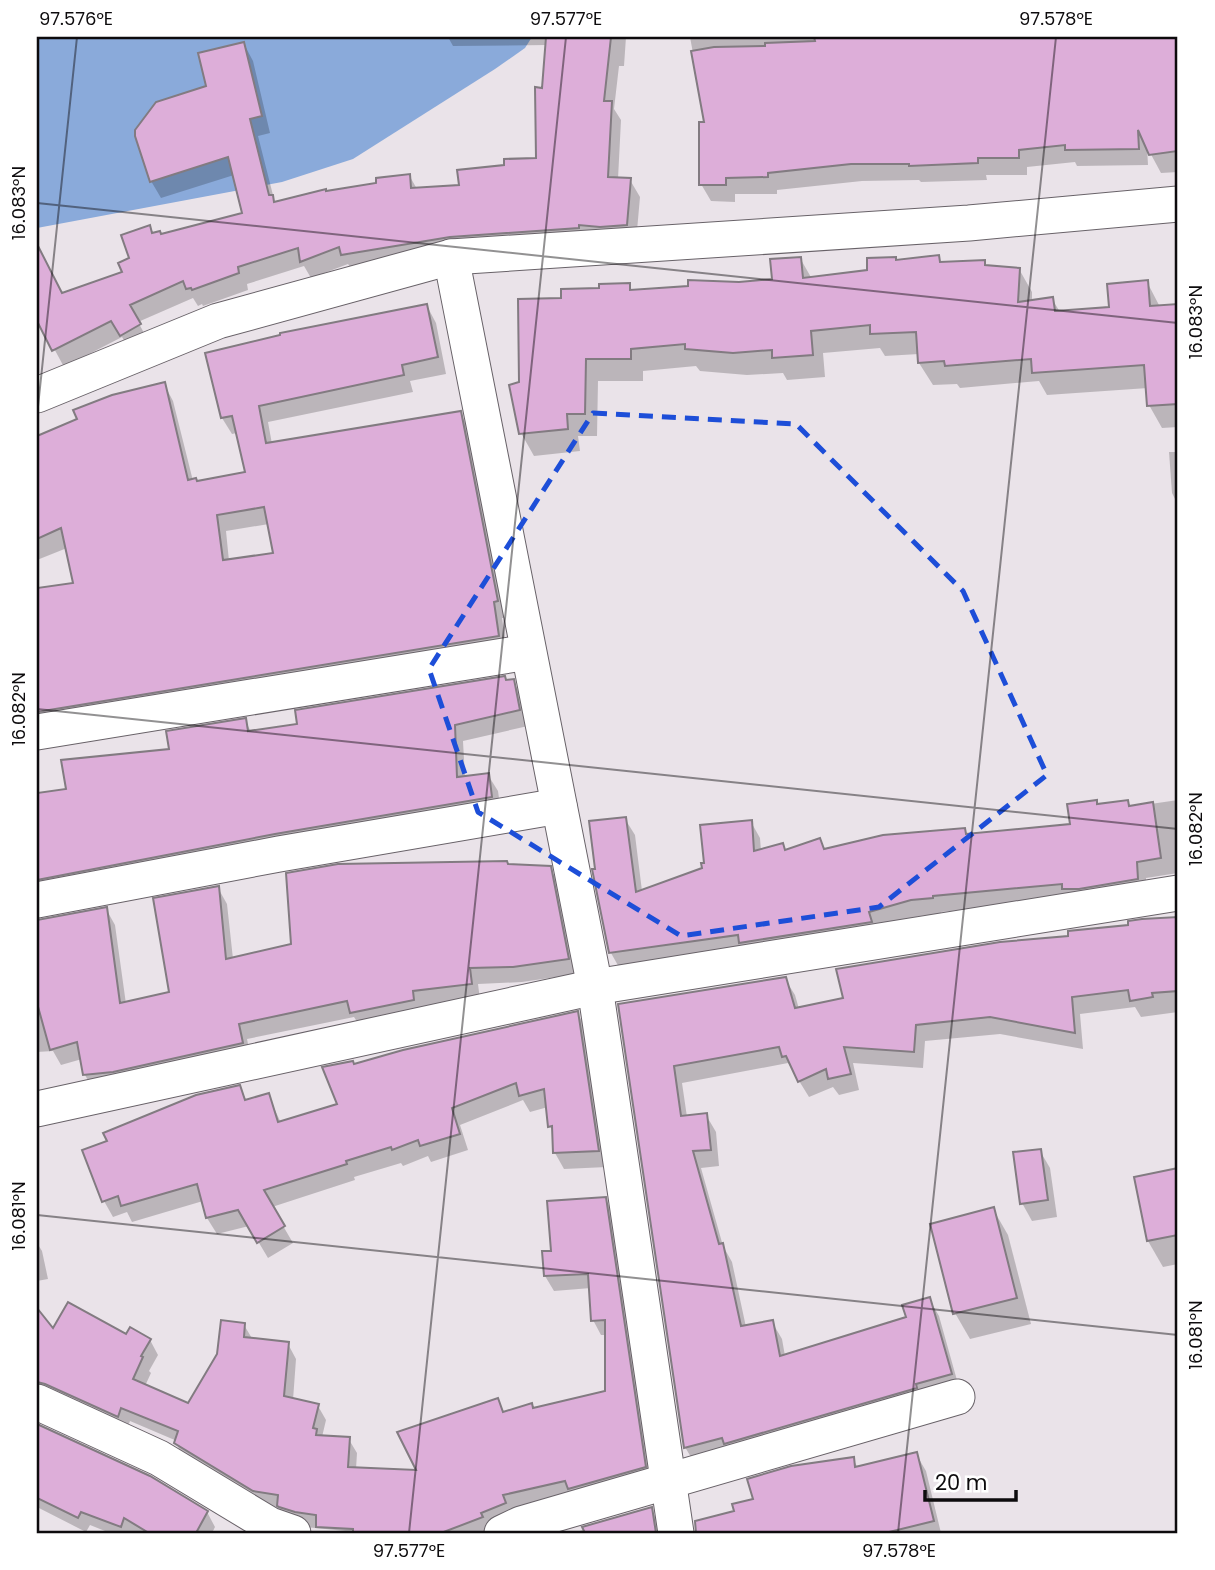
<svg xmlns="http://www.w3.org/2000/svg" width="1215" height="1570" viewBox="0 0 1215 1570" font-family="Poppins,sans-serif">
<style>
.water{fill:#8aaada}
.shadow{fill:#0003;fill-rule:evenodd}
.building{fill:#ddaed9;stroke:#827b81;stroke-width:2;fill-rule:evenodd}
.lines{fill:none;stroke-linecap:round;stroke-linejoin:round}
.minor-casing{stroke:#686268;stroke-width:37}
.minor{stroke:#fff;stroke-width:35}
.marked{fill:none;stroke:#1d4ed8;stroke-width:5;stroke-dasharray:14 9;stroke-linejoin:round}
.ticks{fill:none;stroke:#0d0b0d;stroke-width:2;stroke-opacity:0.45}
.neatline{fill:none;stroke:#0d0b0d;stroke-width:2.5}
.ticks-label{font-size:18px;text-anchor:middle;fill:#0d0b0d}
</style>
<rect width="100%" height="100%" fill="#eae3e9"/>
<polygon class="water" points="37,37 532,37 525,48 495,69 353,159 282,182 37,228"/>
<g class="shadow">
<polygon points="448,37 626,37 624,66 619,66 614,109 621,120 618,179 630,180 640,197 636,242 353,271 348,264 311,278 304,266 247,284 248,290 203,306 202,304 198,306 193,298 138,322 149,342 131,352 122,337 64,367 37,317 37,247 62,295 124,273 149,227 153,235 160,236 244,214 234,175 161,198 151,181 208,87 244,44 253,61 270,133 258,136 275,203 378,184 409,175 417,189 461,186 538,160 547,45 453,46"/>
<polygon points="690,37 1178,37 1178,172 1161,173 1147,147 1148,165 1077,166 1075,162 1027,167 1027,175 986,175 987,180 921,182 919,180 862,181 777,190 777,194 735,194 735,202 711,201 701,184 706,124"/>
<polygon points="938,257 942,264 984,262 987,267 1019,269 1032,292 1032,302 1052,299 1060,312 1111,309 1147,282 1160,307 1178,306 1178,427 1162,428 1149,405 1148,388 1047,395 1039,381 960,388 957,384 933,385 919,363 919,354 885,356 880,348 823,353 825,377 787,380 783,373 747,375 700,371 696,366 643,371 643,381 598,381 597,436 578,436 580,451 534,456 521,433 520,384 563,300 629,285 633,292 773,281 800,258 812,279 869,272 897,261"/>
<path d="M427,306L436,323L446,374L410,381L413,392L268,422L272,444L460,413L470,430L507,618H502L507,653L37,730V589L75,585L67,548L37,560V438L164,384L173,401L193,481L197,482L247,474L237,433L232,434L222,418ZM269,524L275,554L229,561L226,531Z"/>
<polygon points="1169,452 1178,452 1178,505 1172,493"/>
<polygon points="513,681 522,697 528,726 463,741 465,778 488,775 498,791 501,813 37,899 37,795 68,790 245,720 251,732 299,725"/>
<polygon points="1178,800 1178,873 1146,878 1146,892 941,912 942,914 920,916 877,928 620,969 611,953 625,819 635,835 642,891 704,869 751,822 760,838 761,851 786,851 819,840 826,851 964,830 967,836 1071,825 1096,802 1098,806 1127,802 1130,807"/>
<polygon points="508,866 550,868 559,884 577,974 522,982 478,984 480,1000 421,1007 422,1016 361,1028 354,1017 247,1039 251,1059 94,1091 85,1075 82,1059 61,1065 53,1051 37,1052 37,921 106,909 115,925 126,1004 171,993 218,888 227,904 233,959 293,946"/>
<polygon points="1178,918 1178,1012 1141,1017 1135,1007 1080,1014 1083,1049 1000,1034 925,1041 923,1068 853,1063 859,1090 839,1095 833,1087 809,1097 788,1063 682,1083 687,1117 706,1115 716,1132 719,1166 701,1168 723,1246 732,1262 746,1327 772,1322 782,1339 785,1356 908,1318 929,1299 939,1316 960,1391 695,1464 685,1447 620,1005 785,979 795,995 799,1009 845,999 1070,938 1130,926 1142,921"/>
<polygon points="577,1013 587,1029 607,1167 564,1169 555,1153 554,1133 550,1126 548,1107 530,1112 523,1100 460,1125 468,1150 431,1162 428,1156 403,1166 401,1163 354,1177 355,1180 272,1207 293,1243 268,1258 249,1226 217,1234 207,1218 203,1201 132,1222 127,1212 113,1217 104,1201 239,1087 247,1101 268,1095 281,1123 339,1105 354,1066"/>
<polygon points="1040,1151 1050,1168 1057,1217 1032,1221 1022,1203"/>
<polygon points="1178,1170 1178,1264 1163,1267 1148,1241 1136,1178"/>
<polygon points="605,1198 613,1213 653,1482 510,1510 513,1518 487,1533 366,1533 305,1527 287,1520 280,1509 263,1506 184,1458 176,1443 177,1441 130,1421 126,1431 37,1399 37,1311 53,1331 150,1340 158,1355 149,1371 151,1373 145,1386 189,1405 244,1325 253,1340 288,1344 296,1359 293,1400 318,1406 326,1420 322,1437 348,1438 357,1453 356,1469 418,1472 497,1400 505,1413 533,1410 607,1392 607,1335 601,1335 593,1320 591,1288 554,1291 545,1276 553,1253"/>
<polygon points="993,1209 1008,1235 1031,1324 970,1339 955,1313"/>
<polygon points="37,1243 42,1251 48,1279 37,1281"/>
<polygon points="37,1426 149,1477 207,1512 215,1527 212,1533 110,1533 90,1525 86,1532 37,1507"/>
<polygon points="916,1454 926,1471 941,1533 758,1533 751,1480 853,1459 858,1468"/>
<polygon points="651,1509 659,1523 661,1533 573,1533"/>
</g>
<g class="building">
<polygon points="546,37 611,37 604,101 612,101 608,177 631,178 627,225 600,227 579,225 579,228 450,237 341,255 339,247 300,262 298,248 238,267 239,273 192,290 191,288 186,289 183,281 130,305 141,324 120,336 111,321 52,351 37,321 37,244 62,293 122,272 118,263 129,258 121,235 150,225 152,233 160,231 161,234 242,213 228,157 150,182 135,136 135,130 156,102 206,86 198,53 244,42 262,116 250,119 269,195 273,195 274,202 326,189 326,191 376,183 376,178 410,174 411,188 459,185 457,170 504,165 504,159 536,158 535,87 542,88"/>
<polygon points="814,37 1178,37 1178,151 1149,155 1138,130 1139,149 1065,150 1065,145 1019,150 1019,158 978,158 978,163 909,166 909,164 851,164 768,173 768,177 726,178 726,185 699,185 699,122 704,122 691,51 714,47 765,46 765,43 815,41"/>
<polygon points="939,255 940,262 985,260 985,265 1020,268 1018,302 1053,297 1055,311 1109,307 1107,284 1148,280 1150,306 1178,304 1178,404 1147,406 1144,365 1032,373 1031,359 945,366 944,361 918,363 916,332 870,334 870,325 811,331 813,355 772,358 772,350 733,353 685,349 685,344 631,349 631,359 586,359 585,414 567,414 568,429 519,434 509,385 519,382 518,299 561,298 561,289 599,288 599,284 630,283 630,290 688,286 688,280 739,282 772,279 770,259 801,257 803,278 867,270 867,258 896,257 896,260"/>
<path d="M427,304L438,357L402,365L404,375L259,406L266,443L461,411L498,601L494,602L499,636L37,712V588L73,583L61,528L37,539V436L77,419L73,410L112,395L165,382L188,480L196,478L197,481L245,472L232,416L221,418L205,353L280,335V333ZM264,507L273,553L223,560L217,515Z"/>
<polygon points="505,676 506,680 514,679 520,710 455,725 457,777 489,773 492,797 275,834 37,880 37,793 66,789 61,760 169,749 166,731 246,718 248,731 297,724 295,710"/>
<polygon points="1097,800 1097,804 1128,800 1129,806 1153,802 1161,858 1137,862 1138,879 1079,889 1062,889 1062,884 933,896 933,898 911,900 869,912 872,922 739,943 738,935 609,953 592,869 595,869 589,821 626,817 636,892 702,868 701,863 704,863 700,825 752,820 754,851 783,843 785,850 820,838 824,849 883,835 965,828 966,834 1070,824 1067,804"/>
<polygon points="507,861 508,864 551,866 569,959 513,967 470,968 472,984 413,991 414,1000 350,1013 347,1001 239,1024 243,1043 113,1072 83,1075 77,1042 50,1050 37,1003 37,920 107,907 120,1003 169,992 153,898 219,886 226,959 291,944 286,873 338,864"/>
<polygon points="1178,917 1178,991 1152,993 1153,997 1130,1001 1128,990 1072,997 1075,1033 990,1017 916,1025 914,1052 844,1047 851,1074 828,1079 826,1069 798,1082 786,1056 782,1057 779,1047 674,1066 681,1116 707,1113 711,1150 693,1151 719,1244 723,1243 741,1326 773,1320 780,1356 906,1317 902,1305 930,1297 952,1374 916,1384 917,1388 724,1444 722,1438 684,1448 618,1004 786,977 795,1008 843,998 836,969 1000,942 1068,936 1068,931 1128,925 1128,921 1142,919"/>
<polygon points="578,1011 599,1151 553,1153 552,1126 548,1127 544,1089 519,1096 516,1083 452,1108 460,1134 420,1146 418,1140 392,1150 391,1147 346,1161 347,1164 264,1190 285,1226 257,1243 238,1210 206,1218 197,1184 121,1206 118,1196 102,1202 82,1150 107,1141 103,1133 196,1095 240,1085 245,1100 269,1093 278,1122 337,1104 322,1067 353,1061 354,1064 403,1050"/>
<polygon points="1041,1149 1048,1200 1020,1204 1013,1152"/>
<polygon points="1178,1168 1178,1235 1147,1241 1134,1177"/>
<polygon points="606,1197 646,1467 568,1489 565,1481 503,1495 506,1503 481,1513 483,1517 441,1533 353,1533 353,1529 316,1527 316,1515 295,1512 279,1507 277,1506 278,1495 253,1491 174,1443 178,1431 121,1408 118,1417 45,1384 37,1382 37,1308 53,1328 68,1302 126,1334 130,1327 151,1339 141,1356 143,1357 133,1379 188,1403 217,1354 221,1320 245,1323 244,1337 289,1342 284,1396 319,1404 313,1428 317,1429 316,1435 350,1437 348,1467 416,1470 397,1432 498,1398 503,1412 532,1403 533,1408 605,1391 605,1320 591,1321 588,1274 544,1276 542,1251 551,1251 547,1201"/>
<polygon points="994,1207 1017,1298 953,1314 930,1224"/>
<polygon points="37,1424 150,1476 208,1511 196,1533 149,1533 124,1518 121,1527 81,1512 78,1518 37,1498"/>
<polygon points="917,1452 934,1521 885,1533 696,1533 695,1521 734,1511 732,1504 753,1499 747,1479 791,1466 854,1457 855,1467"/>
<polygon points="652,1507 656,1533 585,1533 582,1527"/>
</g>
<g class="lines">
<g class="minor-casing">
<g id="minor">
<polyline points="451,257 595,987 676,1533"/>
<polyline points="37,395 218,321 451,257 969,223 1178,204"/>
<polyline points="37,732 528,652"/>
<polyline points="37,900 279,854 559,806"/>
<polyline points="37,1109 595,987 1178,893"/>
<polyline points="37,1402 159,1458 270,1525 293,1533"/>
<polyline points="502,1533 521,1524 957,1397"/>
</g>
</g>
<use href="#minor" class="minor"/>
</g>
<path class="marked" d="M593,413L796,424L963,591L1047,775L879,907L681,936L478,812L429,669Z"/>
<path class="ticks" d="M37,203L1178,323M37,416L77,37M37,709L1178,829M37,1215L1178,1335M409,1533L566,37M898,1533L1056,37"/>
<rect width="1215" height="1570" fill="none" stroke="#ffffff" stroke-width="77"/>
<path d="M925 1490v10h91v-10" fill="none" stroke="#0d0b0d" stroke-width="3.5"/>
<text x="935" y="1490" font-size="21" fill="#0d0b0d" stroke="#ffffff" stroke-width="5" paint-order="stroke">20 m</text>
<rect x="38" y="38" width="1138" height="1494" class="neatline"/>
<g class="ticks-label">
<text x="76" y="25">97.576°E</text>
<text x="566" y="25">97.577°E</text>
<text x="1056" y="25">97.578°E</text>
<text transform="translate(19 203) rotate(-90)" y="6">16.083°N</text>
<text transform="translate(1196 322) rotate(-90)" y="6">16.083°N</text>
<text transform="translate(19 709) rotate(-90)" y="6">16.082°N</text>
<text transform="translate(1196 829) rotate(-90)" y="6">16.082°N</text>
<text transform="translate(19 1216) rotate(-90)" y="6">16.081°N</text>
<text transform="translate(1196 1335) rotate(-90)" y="6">16.081°N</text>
<text x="409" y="1557">97.577°E</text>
<text x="899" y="1557">97.578°E</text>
</g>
</svg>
